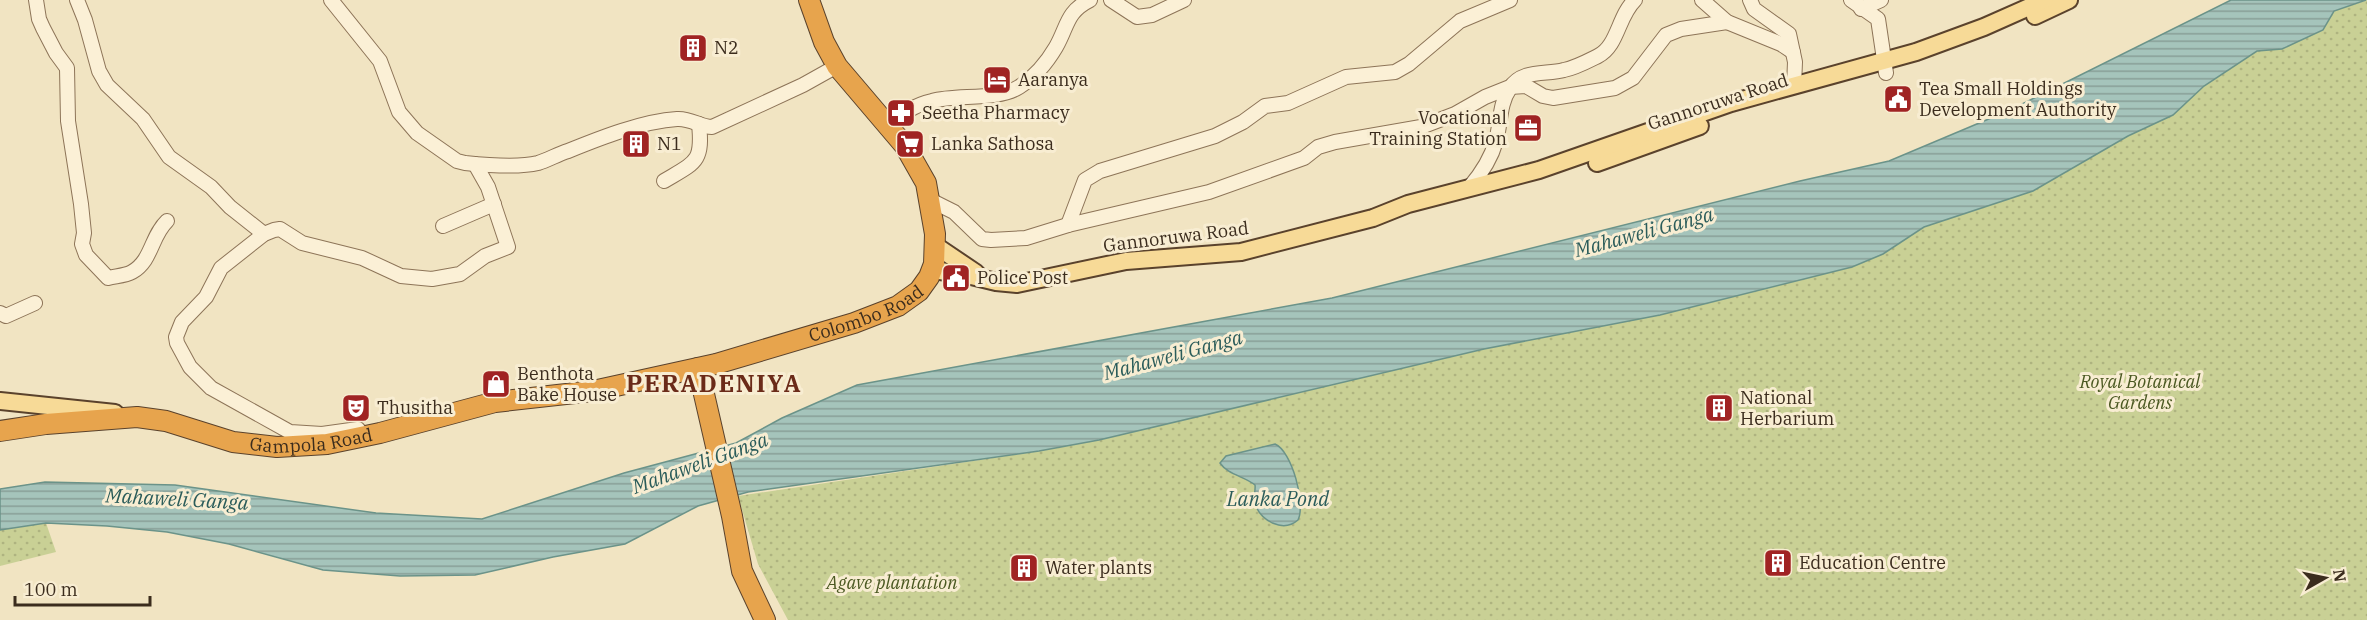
<svg xmlns="http://www.w3.org/2000/svg" width="2367" height="620" viewBox="0 0 2367 620" font-family="'IBM Plex Serif',serif">
<style>
.garden{fill:url(#garden-dots)}
.water{fill:url(#water-rules);stroke:#6b9389;stroke-width:1.5}
.lines{fill:none;stroke-linecap:round;stroke-linejoin:round}
.minor-casing{stroke:#8d7458;stroke-width:16}
.major-casing{stroke:#5a422c;stroke-width:20}
.highway-casing{stroke:#5a422c;stroke-width:22}
.minor{stroke:#fbf0d6;stroke-width:14}
.major{stroke:#f7da97;stroke-width:16}
.highway{stroke:#e7a44d;stroke-width:20}
.labels{text-anchor:middle;stroke-width:6;stroke-linejoin:round;paint-order:stroke}
.poi-label{font-size:18px;fill:#3b2c1d;stroke:#f8edd2;text-anchor:start}
.street-label{font-size:18px;fill:#3b2c1d;stroke:#f8edd2}
.park-label{font-size:18px;font-style:italic;fill:#4b5922;stroke:#f8edd2}
.water-label{font-size:20px;font-style:italic;fill:#2b5c5a;stroke:#f8edd2}
.district-label{font-size:24px;font-weight:bold;letter-spacing:1.5px;fill:#6b2b19;stroke:#f8edd2}
</style>
<defs>
<pattern id="garden-dots" width="8" height="8" patternUnits="userSpaceOnUse" patternTransform="scale(1.5)"><rect width="8" height="8" fill="#c9d095"/><path d="M2 2h.1M6 6h.1" fill="none" stroke="#aeb380" stroke-width="1.8" stroke-linecap="round"/></pattern>
<pattern id="water-rules" width="6" height="5" patternUnits="userSpaceOnUse" patternTransform="scale(1.5)"><rect width="6" height="5" fill="#a5c4bb"/><path d="M0 2.5h6" fill="none" stroke="#889f97"/></pattern>
</defs>
<rect width="100%" height="100%" fill="#f1e4c2"/>
<g class="garden">
<polygon points="2367,0 2367,620 788,620 758,564 738,496 1039,451 1099,440 1484,349 1660,315 1852,267 1883,254 1924,227 2033,191 2128,136 2173,115 2204,86 2257,51 2282,49 2334,11"/>
<polygon points="46,523 56,552 0,566 0,530"/>
</g>
<g class="water">
<polygon points="2231,0 2366,0 2334,11 2323,30 2282,49 2257,51 2204,86 2173,115 2128,136 2033,191 1924,227 1883,254 1852,267 1660,315 1484,349 1099,440 1039,451 748,492 698,506 625,544 553,557 475,575 400,576 323,570 229,544 167,532 107,526 46,523 0,530 0,489 45,482 175,485 376,513 482,519 624,473 736,443 782,418 857,385 1332,298 1800,181 1889,161 2010,110"/>
<path d="M1275,444C1292,451 1306,504 1298,520C1283,533 1261,521 1255,504C1252,498 1256,492 1255,485C1244,476 1228,475 1220,463L1226,456Z"/>
</g>
<g class="lines">
<g class="minor-casing">
<g id="minor">
<path d="M36,0L39,19L43,28L56,53L67,68L68,121L81,204L84,233L82,244L86,255L108,278C115,276 125,276 132,272C152,261 151,236 167,221"/>
<polyline points="77,0 85,20 99,71 107,85 143,119 169,157 211,187 230,207 264,234"/>
<path d="M331,0L380,61L399,112L417,133L457,161L465,163C485,165 518,168 538,163C548,160 558,154 568,151C600,138 643,121 677,119C691,118 700,127 712,127L803,85L837,66"/>
<polyline points="1111,0 1137,17 1152,15 1184,0"/>
<polyline points="1702,0 1727,22 1781,44 1793,52"/>
<polyline points="1750,0 1754,9 1789,34 1795,62 1794,86"/>
<polyline points="1851,0 1878,19 1886,73"/>
<polyline points="1861,9 1881,0"/>
<path d="M888,126C902,114 914,105 932,101C957,94 997,101 1019,87C1035,77 1046,64 1056,47C1068,26 1066,12 1090,0"/>
<path d="M664,181C696,162 703,162 699,124"/>
<path d="M1469,188C1481,174 1491,159 1496,141C1501,123 1499,104 1510,88C1522,69 1546,75 1564,70C1575,68 1588,61 1598,56C1618,46 1618,16 1635,0"/>
<polyline points="930,200 954,212 982,239 991,240 1026,238 1068,225 1209,192 1304,158 1318,147 1335,142 1421,127 1455,114 1485,97 1510,87 1526,86 1543,96 1553,98 1615,88 1633,78 1666,35 1681,29 1727,22"/>
<polyline points="1068,225 1085,180 1100,171 1215,136 1243,122 1265,106 1288,103 1346,77 1395,72 1409,64 1460,21 1510,0"/>
<polyline points="443,226 494,204"/>
<polyline points="0,313 6,316 35,303"/>
<polyline points="358,429 322,434 290,432 211,388 190,367 177,343 176,337 182,322 206,297 221,268 264,234 274,230 280,229 302,243 362,258 401,276 432,279 460,274 485,256 508,247 488,187 475,164"/>
</g>
</g>
<g class="major-casing">
<g id="major">
<polyline points="2035,16 2069,0"/>
<polyline points="1597,163 1700,126"/>
<polyline points="936,246 976,273"/>
<polyline points="932,270 963,274 996,282 1017,284 1126,261 1241,252 1373,218 1408,204 1539,170 1731,103 1916,52 1984,27 2045,0"/>
<polyline points="0,401 115,413"/>
</g>
</g>
<g class="highway-casing">
<g id="highway">
<polyline points="698,368 732,516 742,571 765,620"/>
<path id="s1" d="M0,431L46,424L137,417L166,421L233,442L277,447L327,444L380,433L495,402L593,391L716,364L854,323L898,306L919,291L929,277L934,264L935,234L926,183L905,146L837,66L824,42L809,0"/>
</g>
</g>
<use href="#minor" class="minor"/>
<use href="#major" class="major"/>
<use href="#highway" class="highway"/>
</g>
<defs>
<g id="building-square" transform="scale(1.5)"><rect x="-9" y="-9" width="18" height="18" rx="4" fill="#a02323" stroke="#f8edd2"/><path d="M-4-6H4V6H1V3H-1V6H-4ZM-2.5-4.3h1.7v1.8h-1.7ZM.8-4.3h1.7v1.8H.8ZM-2.5-1h1.7V.8h-1.7ZM.8-1h1.7V.8H.8Z" fill="#fff"/></g>
<g id="hotel-square" transform="scale(1.5)"><rect x="-9" y="-9" width="18" height="18" rx="4" fill="#a02323" stroke="#f8edd2"/><path d="M-6-4.5h1.5V1H6V5H4.5V3h-9V5H-6ZM-4 0a1.8 1.8 0 1 1 3.6 0ZM.5 0V-2.5h3Q6-2.5 6 0Z" fill="#fff"/></g>
<g id="civic-square" transform="scale(1.5)"><rect x="-9" y="-9" width="18" height="18" rx="4" fill="#a02323" stroke="#f8edd2"/><path d="M-.6-6.5H3V-4.5H.6V-3L4-1V1h2V6H-6V1h2V-1L-.6-3ZM-1.2 2.5V6h2.4V2.5Z" fill="#fff"/></g>
<g id="pharmacy-square" transform="scale(1.5)"><rect x="-9" y="-9" width="18" height="18" rx="4" fill="#a02323" stroke="#f8edd2"/><path d="M-2-6h4v4h4v4h-4v4h-4v-4h-4v-4h4Z" fill="#fff"/></g>
<g id="office-square" transform="scale(1.5)"><rect x="-9" y="-9" width="18" height="18" rx="4" fill="#a02323" stroke="#f8edd2"/><path d="M-6-3h4V-5.5h4V-3h4V5H-6ZM-1-4.5V-3h2v-1.5ZM-6 0V1H6V0Z" fill="#fff"/></g>
<g id="supermarket-square" transform="scale(1.5)"><rect x="-9" y="-9" width="18" height="18" rx="4" fill="#a02323" stroke="#f8edd2"/><path d="M-6-5.5h2.5l.6 2H6L4.5 2H-2.5L-4.4-4H-6ZM-1.5 3.2a1.3 1.3 0 1 0 .1 0ZM3 3.2a1.3 1.3 0 1 0 .1 0Z" fill="#fff"/></g>
<g id="shop-square" transform="scale(1.5)"><rect x="-9" y="-9" width="18" height="18" rx="4" fill="#a02323" stroke="#f8edd2"/><path d="M-5-2.5h2.3a2.7 3.5 0 0 1 5.4 0H5L5.5 6h-11ZM-1.5-2.5h3a1.5 2.3 0 0 0-3 0Z" fill="#fff"/></g>
<g id="theatre-square" transform="scale(1.5)"><rect x="-9" y="-9" width="18" height="18" rx="4" fill="#a02323" stroke="#f8edd2"/><path d="M-5-5.5Q0-4 5-5.5V0Q5 5 0 6Q-5 5-5 0ZM-3.3-2.5H-1v1.5H-3.3ZM1-2.5H3.3v1.5H1ZM-2.8 1Q0 5.5 2.8 1Z" fill="#fff"/></g>
</defs>
<g fill-rule="evenodd">
<use href="#building-square" x="693" y="48"/>
<use href="#hotel-square" x="997" y="80"/>
<use href="#civic-square" x="1898" y="99"/>
<use href="#pharmacy-square" x="901" y="113"/>
<use href="#office-square" x="1528" y="128"/>
<use href="#building-square" x="636" y="144"/>
<use href="#supermarket-square" x="910" y="144"/>
<use href="#civic-square" x="956" y="278"/>
<use href="#shop-square" x="496" y="384"/>
<use href="#theatre-square" x="356" y="408"/>
<use href="#building-square" x="1719" y="408"/>
<use href="#building-square" x="1778" y="563"/>
<use href="#building-square" x="1024" y="568"/>
</g>
<g class="labels">
<g class="poi-label">
<text x="714" y="54">N2</text>
<text x="1018" y="86">Aaranya</text>
<text x="1919" y="95">Tea Small Holdings<tspan x="1919" dy="21">Development Authority</tspan></text>
<text x="922" y="119">Seetha Pharmacy</text>
<text x="1507" y="124" text-anchor="end">Vocational<tspan x="1507" dy="21">Training Station</tspan></text>
<text x="657" y="150">N1</text>
<text x="931" y="150">Lanka Sathosa</text>
<text x="977" y="284">Police Post</text>
<text x="517" y="380">Benthota<tspan x="517" dy="21">Bake House</tspan></text>
<text x="1740" y="404">National<tspan x="1740" dy="21">Herbarium</tspan></text>
<text x="377" y="414">Thusitha</text>
<text x="1799" y="569">Education Centre</text>
<text x="1045" y="574">Water plants</text>
</g>
<g class="street-label">
<text transform="translate(1718 102) rotate(-18)" y="6">Gannoruwa Road</text>
<text transform="translate(1176 237) rotate(-7)" y="6">Gannoruwa Road</text>
<text dy="6" stroke="none"><textPath href="#s1" startOffset="888">Colombo Road</textPath></text>
<text dy="6" stroke="none"><textPath href="#s1" startOffset="316">Gampola Road</textPath></text>
</g>
<g class="park-label">
<text x="2140" y="388">Royal Botanical<tspan x="2140" dy="21">Gardens</tspan></text>
<text x="892" y="589">Agave plantation</text>
</g>
<g class="water-label">
<text transform="translate(1644 232) rotate(-15)" y="7">Mahaweli Ganga</text>
<text transform="translate(1173 355) rotate(-15)" y="7">Mahaweli Ganga</text>
<text transform="translate(700 463) rotate(-20)" y="7">Mahaweli Ganga</text>
<text transform="translate(177 499) rotate(3)" y="7">Mahaweli Ganga</text>
<text x="1278" y="506">Lanka Pond</text>
</g>
<g class="district-label">
<text x="714" y="392">PERADENIYA</text>
</g>
</g>
<g transform="translate(2325 578) rotate(81)" stroke="#f8edd2" stroke-width="4.5" paint-order="stroke">
<path d="M0-4.5L10 22L0 15L-10 22Z" fill="#3b2c1d"/>
<text y="-9" font-size="16" font-weight="bold" text-anchor="middle" fill="#3b2c1d">N</text>
</g>
<path d="M15 596v9h135v-9" fill="none" stroke="#3b2c1d" stroke-width="3"/>
<text x="24" y="596" font-size="18" fill="#3b2c1d" stroke="#f8edd2" stroke-width="4.5" paint-order="stroke">100 m</text>
</svg>
